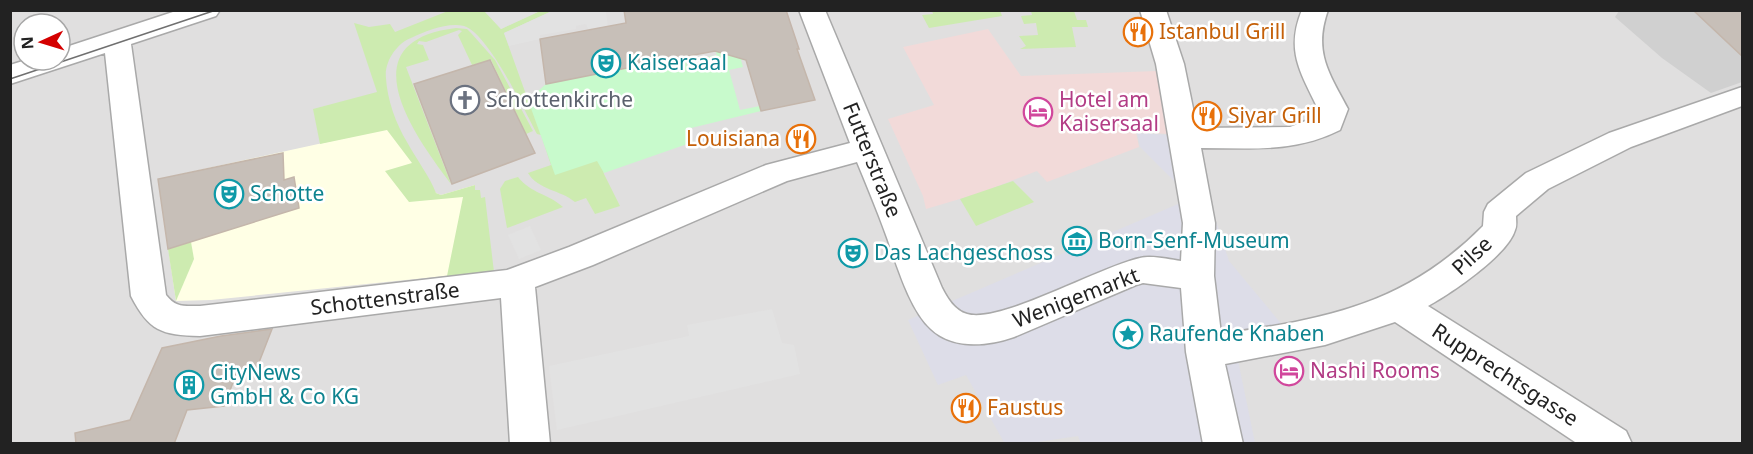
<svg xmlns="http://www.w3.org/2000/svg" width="1753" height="454" viewBox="0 0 1753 454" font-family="'Noto Sans',sans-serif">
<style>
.residential{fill:#e0dfdf;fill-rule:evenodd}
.commercial{fill:#f2dad9}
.education{fill:#ffffe5}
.religious{fill:#d0d0d0}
.grass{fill:#cdebb0}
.park{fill:#c8facc}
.parking{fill:#e2e2e2}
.plaza{fill:#dddde8}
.building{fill:#c7bfb8;stroke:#c4b6ab;stroke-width:1.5}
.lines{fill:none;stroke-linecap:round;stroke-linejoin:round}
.minor-casing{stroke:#a9a9a9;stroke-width:3}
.minor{fill:#fff;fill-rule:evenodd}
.tram{stroke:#707070;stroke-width:1.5}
.labels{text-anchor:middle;stroke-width:5;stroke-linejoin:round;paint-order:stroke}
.food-label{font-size:21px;fill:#c56008;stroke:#fff;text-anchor:start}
.culture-label{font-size:21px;fill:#0d838f;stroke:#fff;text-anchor:start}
.worship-label{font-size:21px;fill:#5b616d;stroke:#fff;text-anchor:start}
.hotel-label{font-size:21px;fill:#b23c85;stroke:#fff;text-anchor:start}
.street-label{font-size:21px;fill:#222;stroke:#fff}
</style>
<rect width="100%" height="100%" fill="#f2efe9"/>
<path class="residential" d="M11,11H1742V443H11ZM24,24H60V60H24Z"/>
<polygon class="commercial" points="988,29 1021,76 1157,71 1168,134 1136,132 1139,147 1047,182 1037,171 980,193 926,209 923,196 888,119 934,105 903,47"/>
<polygon class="education" points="387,129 436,193 441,195 475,185 474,273 211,300 176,301 158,179"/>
<polygon class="religious" points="1619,11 1742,11 1742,82 1711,93 1662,58 1615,17"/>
<g class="grass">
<path d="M484,10L501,29L540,11H552L504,33L528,100L595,138L604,174L620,206L595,214L586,198L575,202C561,190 538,190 528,173L551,165L541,135L537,134C525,111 488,33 464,26C448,22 426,31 411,38C397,43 384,62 386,78C387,99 396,124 407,142C416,159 429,175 436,193L441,195L475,185V190H480L481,198L485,197L494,272L447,276L463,197L409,202L385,171L412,163L387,130L320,144L313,109L377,92L354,23L369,27L390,24L395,32L448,11Z"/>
<polygon points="1000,10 1002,16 929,28 922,15 933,14 932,11"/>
<polygon points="1031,11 1074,11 1077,20 1086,20 1088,27 1072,27 1076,47 1020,49 1026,46 1019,36 1038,35 1036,23 1024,24 1021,16 1032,15"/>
<path d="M456,28L467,29L471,33L495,60L533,131L526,134L491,60L472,65L458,35L462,31L459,30L426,42L419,41L417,44L423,45L429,60L406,67L451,184C413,134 347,41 456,28Z"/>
<path d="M518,177C530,193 549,194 563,207L507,228L500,189L505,181Z"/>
<polygon points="1013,181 1034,202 976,226 960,199"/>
<polygon points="191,242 194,259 176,301 168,249"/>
</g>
<polygon class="park" points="715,51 745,59 741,60 743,67 729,70 740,110 760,106 761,111 687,129 693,142 604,173 597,161 555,175 528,100 546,84 642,65 644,72 669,68 667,60 684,57 688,68 705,65 703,58 717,55"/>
<g class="parking">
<polygon points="484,11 540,11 501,29"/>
<polygon points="552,11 606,11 608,26 588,29 586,24 576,26 576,29 540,35 540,39 509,46 504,33"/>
<polygon points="530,226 541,250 519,259 508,235"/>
<polygon points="772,309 782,343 794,345 800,374 557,430 549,366 689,336 687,325"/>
</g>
<polygon class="plaza" points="1137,133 1169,135 1209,200 1229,261 1289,333 1234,341 1255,443 1081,444 1078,436 1031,443 1005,444 966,375 938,385 908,320 1185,201 1182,189 1140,147"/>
<g class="building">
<polygon points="624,10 786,10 799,49 797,49 815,100 761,111 746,60 715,51 667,60 669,68 644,72 642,65 546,84 540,39 626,23"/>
<polygon points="1693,10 1743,10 1743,57"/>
<polygon points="490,60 535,153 452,184 414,84"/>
<polygon points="283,153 284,180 294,177 299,208 168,249 158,179"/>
<polygon points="272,329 256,370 237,372 224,406 187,410 174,444 76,444 75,433 130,420 162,348 221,336"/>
</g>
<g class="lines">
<g class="minor-casing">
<path id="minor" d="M179,10H220L216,16L131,44L166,295C176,308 185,306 200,306L507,270L569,247L766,165L850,143L799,10H825L942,288C947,298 955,311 967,314C1000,324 1099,267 1140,258C1152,255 1168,259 1181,261L1183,223L1156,64L1140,10H1166L1184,64L1197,128L1290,127L1316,117L1318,109C1301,73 1285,51 1302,10H1328C1313,52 1329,73 1348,109L1340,130C1295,153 1250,148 1201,148L1215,223L1214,276L1221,334C1326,319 1405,305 1483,226L1484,212L1488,204L1526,173L1609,133L1742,87V106L1631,147L1548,189L1516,216C1516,221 1517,226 1515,230C1508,255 1450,294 1428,306L1626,431L1632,444H1578L1395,322L1325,345L1225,364L1243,444H1203L1186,352L1181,288L1143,283L1136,285L1014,337C988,346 953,350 931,329C909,309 896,262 886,235C877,210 867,186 857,162L787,181L593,265L535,287L550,444H510L501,298L200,336C161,335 149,331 131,296L105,53L10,84V65L26,60H60V49Z"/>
</g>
<use href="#minor" class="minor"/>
<polyline class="tram" points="10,79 216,10"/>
</g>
<defs>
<g id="restaurant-ring" transform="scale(1.5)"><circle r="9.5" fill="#fff" stroke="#e8710a" stroke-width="1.5"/><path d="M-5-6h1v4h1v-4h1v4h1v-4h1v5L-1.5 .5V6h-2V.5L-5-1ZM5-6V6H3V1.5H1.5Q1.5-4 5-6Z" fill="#e8710a"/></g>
<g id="theatre-ring" transform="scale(1.5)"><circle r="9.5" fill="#fff" stroke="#0f9aa8" stroke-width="1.5"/><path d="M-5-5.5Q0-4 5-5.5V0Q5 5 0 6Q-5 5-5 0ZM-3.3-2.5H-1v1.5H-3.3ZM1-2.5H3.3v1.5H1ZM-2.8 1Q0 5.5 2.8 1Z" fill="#0f9aa8"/></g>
<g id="church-ring" transform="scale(1.5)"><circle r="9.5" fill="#fff" stroke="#6b7280" stroke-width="1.5"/><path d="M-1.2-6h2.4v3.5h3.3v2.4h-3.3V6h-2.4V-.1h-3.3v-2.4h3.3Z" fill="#6b7280"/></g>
<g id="hotel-ring" transform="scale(1.5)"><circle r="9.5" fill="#fff" stroke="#d1479c" stroke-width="1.5"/><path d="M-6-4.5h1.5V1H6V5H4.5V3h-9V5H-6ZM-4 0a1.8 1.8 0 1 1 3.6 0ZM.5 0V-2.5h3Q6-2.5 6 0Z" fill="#d1479c"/></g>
<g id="museum-ring" transform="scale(1.5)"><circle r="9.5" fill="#fff" stroke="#0f9aa8" stroke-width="1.5"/><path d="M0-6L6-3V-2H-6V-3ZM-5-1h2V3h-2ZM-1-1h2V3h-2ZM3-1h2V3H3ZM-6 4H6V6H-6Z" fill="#0f9aa8"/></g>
<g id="sight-ring" transform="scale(1.5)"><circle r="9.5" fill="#fff" stroke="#0f9aa8" stroke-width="1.5"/><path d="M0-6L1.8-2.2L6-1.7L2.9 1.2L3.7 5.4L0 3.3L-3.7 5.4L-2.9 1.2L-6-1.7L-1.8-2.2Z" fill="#0f9aa8"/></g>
<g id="building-ring" transform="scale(1.5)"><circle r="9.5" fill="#fff" stroke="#0f9aa8" stroke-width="1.5"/><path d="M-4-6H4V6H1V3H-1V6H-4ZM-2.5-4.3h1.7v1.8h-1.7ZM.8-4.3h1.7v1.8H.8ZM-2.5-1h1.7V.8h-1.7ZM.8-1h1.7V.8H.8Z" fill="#0f9aa8"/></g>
</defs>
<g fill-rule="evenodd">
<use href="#restaurant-ring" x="1138" y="32"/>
<use href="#theatre-ring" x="606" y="63"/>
<use href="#church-ring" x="465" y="100"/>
<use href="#hotel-ring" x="1038" y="112"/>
<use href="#restaurant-ring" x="1207" y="116"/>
<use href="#restaurant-ring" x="801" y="139"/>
<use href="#theatre-ring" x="229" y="194"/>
<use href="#museum-ring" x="1077" y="241"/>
<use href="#theatre-ring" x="853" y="253"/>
<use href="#sight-ring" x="1128" y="334"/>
<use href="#hotel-ring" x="1289" y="371"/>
<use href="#building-ring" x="189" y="385"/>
<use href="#restaurant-ring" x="966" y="408"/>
</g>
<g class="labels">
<g class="food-label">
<text x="1159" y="39">Istanbul Grill</text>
<text x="1228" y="123">Siyar Grill</text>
<text x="780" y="146" text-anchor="end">Louisiana</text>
<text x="987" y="415">Faustus</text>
</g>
<g class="culture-label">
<text x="627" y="70">Kaisersaal</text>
<text x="250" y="201">Schotte</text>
<text x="1098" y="248">Born-Senf-Museum</text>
<text x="874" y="260">Das Lachgeschoss</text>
<text x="1149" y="341">Raufende Knaben</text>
<text x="210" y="380">CityNews<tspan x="210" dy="24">GmbH &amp; Co KG</tspan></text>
</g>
<g class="worship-label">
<text x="486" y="107">Schottenkirche</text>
</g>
<g class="hotel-label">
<text x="1059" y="107">Hotel am<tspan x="1059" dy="24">Kaisersaal</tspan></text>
<text x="1310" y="378">Nashi Rooms</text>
</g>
<g class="street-label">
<text transform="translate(872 160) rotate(68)" y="7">Futterstraße</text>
<text transform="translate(1472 256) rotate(-43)" y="7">Pilse</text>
<text transform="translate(1076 298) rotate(-21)" y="7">Wenigemarkt</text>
<text transform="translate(385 299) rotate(-7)" y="7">Schottenstraße</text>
<text transform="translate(1505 375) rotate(33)" y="7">Rupprechtsgasse</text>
</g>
</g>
<rect width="1753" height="454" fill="none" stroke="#222222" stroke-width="24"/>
<g transform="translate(42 42) rotate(266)"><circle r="28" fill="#ffffff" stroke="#a7a7a7" stroke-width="1.5"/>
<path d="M0-4.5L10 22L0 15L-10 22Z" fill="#d40000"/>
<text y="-9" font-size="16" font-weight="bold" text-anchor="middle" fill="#222222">N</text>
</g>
</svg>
